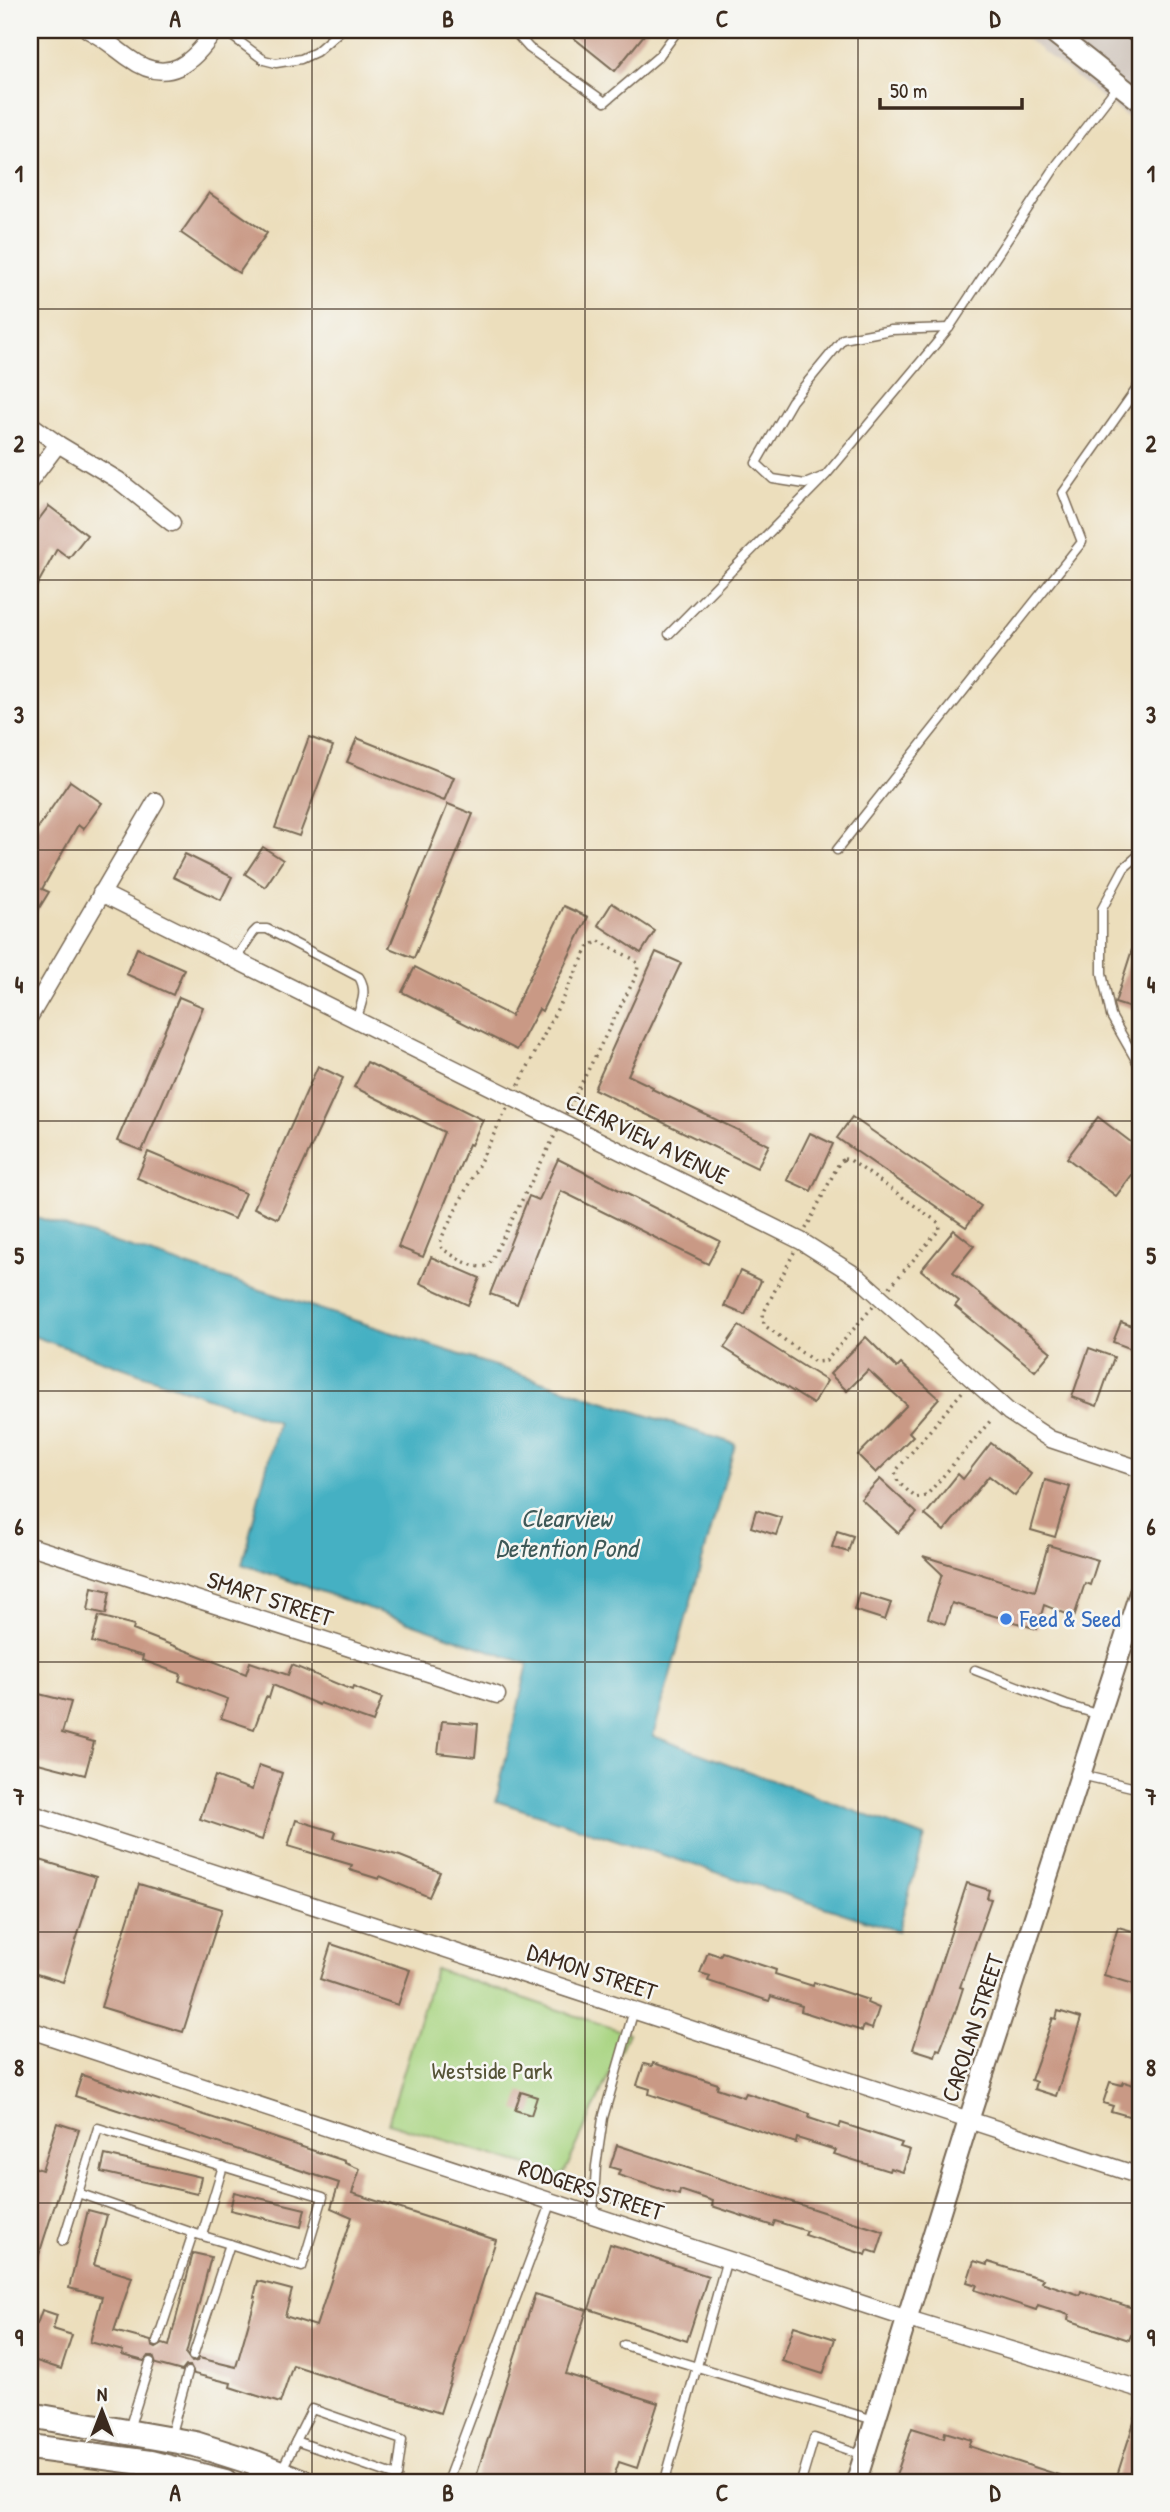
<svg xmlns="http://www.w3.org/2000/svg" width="1170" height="2512" viewBox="0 0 1170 2512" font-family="'Patrick Hand',sans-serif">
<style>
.industrial{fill:#cdc2b9}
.green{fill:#a8d481;stroke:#727f50;stroke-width:2}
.water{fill:#44b0c3;stroke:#406d70;stroke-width:2}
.building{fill:#c99985}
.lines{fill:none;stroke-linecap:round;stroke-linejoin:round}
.service-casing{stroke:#796955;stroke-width:11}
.minor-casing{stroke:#796955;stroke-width:19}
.tertiary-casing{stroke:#796955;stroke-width:23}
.primary-casing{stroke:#796955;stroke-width:28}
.path{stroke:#796955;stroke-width:3.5;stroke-dasharray:2 5;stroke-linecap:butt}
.service{stroke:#fff;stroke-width:8}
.minor{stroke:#fff;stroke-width:16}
.tertiary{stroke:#fff;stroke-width:19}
.primary{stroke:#fff;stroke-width:24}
.rail{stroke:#3b2a1e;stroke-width:5}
.grid{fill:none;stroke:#3b2a1e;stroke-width:2;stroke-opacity:0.55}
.shop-dot{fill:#3f7fe0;stroke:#f6f6f2;stroke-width:2.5}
.labels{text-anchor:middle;stroke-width:5;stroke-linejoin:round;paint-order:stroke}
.street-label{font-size:24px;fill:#3b2a1e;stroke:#f6f6f2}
.shop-label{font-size:24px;fill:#366cbe;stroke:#f6f6f2;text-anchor:start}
.park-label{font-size:24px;fill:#565437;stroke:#f6f6f2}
.water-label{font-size:26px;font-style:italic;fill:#3e5958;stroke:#f6f6f2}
.neatline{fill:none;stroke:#3b2a1e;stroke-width:2.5}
.grid-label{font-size:23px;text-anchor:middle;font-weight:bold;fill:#3b2a1e}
</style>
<rect width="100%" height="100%" fill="#f6f6f2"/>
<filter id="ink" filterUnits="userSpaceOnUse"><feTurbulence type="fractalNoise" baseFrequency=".0143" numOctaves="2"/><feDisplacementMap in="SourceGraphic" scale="14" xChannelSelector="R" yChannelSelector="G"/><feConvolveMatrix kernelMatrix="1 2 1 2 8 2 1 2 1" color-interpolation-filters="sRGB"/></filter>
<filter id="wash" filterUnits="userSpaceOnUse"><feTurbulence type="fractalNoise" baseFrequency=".00686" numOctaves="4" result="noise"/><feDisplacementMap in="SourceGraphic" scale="28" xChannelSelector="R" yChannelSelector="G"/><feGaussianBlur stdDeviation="1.57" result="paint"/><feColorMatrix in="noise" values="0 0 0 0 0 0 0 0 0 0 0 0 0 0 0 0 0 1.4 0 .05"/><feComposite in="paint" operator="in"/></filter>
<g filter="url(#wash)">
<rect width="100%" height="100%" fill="#ecdebc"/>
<polygon class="industrial" points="1015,30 1140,30 1140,127"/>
<polygon class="green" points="435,1969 628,2033 563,2176 388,2123"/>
<polygon class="water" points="30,1215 735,1444 653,1736 925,1837 898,1931 496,1801 528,1664 242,1564 278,1422 30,1335"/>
<g id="blocks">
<g class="building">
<polygon points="564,30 648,30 615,71"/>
<polygon points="209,193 267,233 239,273 181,233"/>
<polygon points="49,506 87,535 69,558 57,549 30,598 30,531"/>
<polygon points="309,737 333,746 299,836 275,828"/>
<polygon points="357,738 454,777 444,801 347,762"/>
<polygon points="70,781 102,803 83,829 78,825 42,889 49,892 30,923 30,823 38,828"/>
<polygon points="448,804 473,814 414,958 389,948"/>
<polygon points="263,847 283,860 265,887 245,874"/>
<polygon points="185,854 232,877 221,900 173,877"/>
<polygon points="612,903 655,931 641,953 598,925"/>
<polygon points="564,906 588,917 542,1011 539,1009 517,1050 402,992 415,967 511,1016"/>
<polygon points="1137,934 1140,934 1140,1011 1115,1003"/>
<polygon points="137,948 184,969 173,995 126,974"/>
<polygon points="656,952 681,963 628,1075 653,1087 652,1089 769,1145 757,1168 594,1089"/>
<polygon points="179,997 203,1007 142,1151 117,1141"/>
<polygon points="367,1062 483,1120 471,1145 469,1144 423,1257 398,1247 444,1132 354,1087"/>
<polygon points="318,1066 343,1078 278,1219 254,1208"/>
<polygon points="852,1117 981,1206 966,1227 837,1138"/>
<polygon points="1098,1117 1140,1149 1140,1164 1116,1196 1067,1158"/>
<polygon points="810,1133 833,1144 811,1191 787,1180"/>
<polygon points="148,1152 245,1193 234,1219 137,1178"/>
<polygon points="558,1159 720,1241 708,1264 561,1191 517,1304 490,1294 529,1196 539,1200"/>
<polygon points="954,1230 974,1246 953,1272 1051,1352 1035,1371 955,1306 959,1301 921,1270"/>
<polygon points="431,1257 480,1278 468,1305 420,1283"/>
<polygon points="740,1271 761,1281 745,1315 724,1306"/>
<polygon points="1121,1322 1140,1329 1140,1352 1113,1342"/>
<polygon points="739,1326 827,1381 813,1404 724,1348"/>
<polygon points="866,1337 897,1368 901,1364 939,1398 909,1432 913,1436 876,1473 858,1455 907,1405 868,1370 847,1391 830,1374"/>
<polygon points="1089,1348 1114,1357 1097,1406 1072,1397"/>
<polygon points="991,1443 1031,1474 1015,1496 989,1476 944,1531 925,1515 958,1474 963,1479"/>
<polygon points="880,1479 917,1513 898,1533 861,1499"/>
<polygon points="1045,1480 1070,1487 1055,1537 1031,1530"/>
<polygon points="756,1510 782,1518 776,1535 751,1527"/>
<polygon points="837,1531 853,1536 848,1552 832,1547"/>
<polygon points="1048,1545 1098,1560 1090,1585 1085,1583 1074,1617 1044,1605 1037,1629 952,1603 945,1624 928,1618 942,1574 923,1556 1035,1591"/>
<polygon points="92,1587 110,1591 106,1614 88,1610"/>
<polygon points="859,1593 891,1603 885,1620 854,1610"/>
<polygon points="99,1616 134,1625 133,1630 246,1674 250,1662 288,1675 292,1665 352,1690 353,1687 382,1698 373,1722 320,1703 319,1705 273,1685 269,1698 266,1697 254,1729 221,1718 228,1699 179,1681 181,1674 142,1660 143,1656 92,1642"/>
<polygon points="35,1693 71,1702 62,1733 94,1742 85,1775 30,1761 30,1713"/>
<polygon points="442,1721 478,1724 475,1757 438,1753"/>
<polygon points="259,1765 282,1773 262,1840 200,1819 215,1776 252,1790"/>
<polygon points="296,1820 336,1832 334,1838 400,1856 440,1872 429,1897 380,1876 379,1879 350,1870 352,1865 288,1846"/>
<polygon points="30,1857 96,1877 63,1982 30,1972"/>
<polygon points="967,1883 989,1890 987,1898 991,1899 960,1987 963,1988 956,2010 940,2050 937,2049 935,2056 913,2049"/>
<polygon points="139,1884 222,1909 183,2032 101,2007"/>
<polygon points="1118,1927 1140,1933 1140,1986 1104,1975"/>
<polygon points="331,1944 410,1970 398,2005 320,1979"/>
<polygon points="708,1952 720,1956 722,1952 776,1970 775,1974 813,1986 814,1982 868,2000 867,2003 879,2008 872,2029 864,2026 862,2031 801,2011 802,2006 771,1996 769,2001 708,1981 710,1976 700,1973"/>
<polygon points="1058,2011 1081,2018 1056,2096 1034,2089 1036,2082 1031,2080 1053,2018 1056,2019"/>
<polygon points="653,2063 718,2084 717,2088 744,2097 746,2093 810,2114 809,2118 839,2128 841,2123 902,2143 900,2147 910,2150 903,2172 890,2168 889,2171 834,2154 836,2150 797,2138 796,2143 649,2094 650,2089 637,2085 644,2064 652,2066"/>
<polygon points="82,2075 345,2161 345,2163 360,2169 352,2193 496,2240 440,2413 293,2365 280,2403 230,2387 231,2383 194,2374 190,2366 186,2366 182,2371 156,2364 153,2356 148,2356 144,2361 122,2355 123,2351 90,2342 102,2297 69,2288 88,2210 107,2215 94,2265 132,2277 114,2331 151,2341 152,2346 156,2348 163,2344 169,2346 193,2253 211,2257 186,2354 192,2362 197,2361 199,2358 236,2367 256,2297 254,2297 258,2281 292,2290 285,2316 316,2326 352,2217 331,2208 339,2183 75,2096"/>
<polygon points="1110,2082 1122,2085 1124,2082 1137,2086 1136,2089 1140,2091 1140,2114 1133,2112 1132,2117 1111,2111 1113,2106 1103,2103"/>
<polygon points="521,2092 537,2097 531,2115 515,2110"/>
<polygon points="57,2123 79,2130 33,2273 30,2273 30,2166 42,2170"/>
<polygon points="617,2145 884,2232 877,2253 868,2250 866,2255 805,2235 807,2231 775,2221 773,2226 712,2206 713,2201 680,2190 679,2195 618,2175 620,2170 610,2167"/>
<polygon points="105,2155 201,2177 197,2194 101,2172"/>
<polygon points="234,2192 305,2209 301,2227 230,2210"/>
<polygon points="610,2244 708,2276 687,2341 589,2309"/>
<polygon points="974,2261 987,2265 988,2262 1043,2279 1041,2282 1080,2295 1081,2291 1136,2309 1134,2313 1140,2315 1140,2338 1131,2335 1129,2340 1068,2320 1069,2315 1038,2305 1036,2310 975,2290 977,2285 967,2282"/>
<polygon points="535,2294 587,2310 566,2374 658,2403 637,2468 619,2462 612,2482 474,2482"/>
<polygon points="42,2310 57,2315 53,2329 72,2335 61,2369 30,2359 30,2322 37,2324"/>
<polygon points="794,2326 835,2339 823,2374 782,2361"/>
<polygon points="1137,2413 1140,2413 1140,2482 1115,2482"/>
<polygon points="912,2428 944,2438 945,2432 972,2440 969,2446 1071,2479 1071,2482 894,2482"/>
</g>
</g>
</g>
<g filter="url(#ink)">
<use href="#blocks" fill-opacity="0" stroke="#796955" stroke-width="2"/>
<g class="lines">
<g class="service-casing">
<g id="service">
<polyline points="224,30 264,60 276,63 301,59 316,52 341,30"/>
<polyline points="513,30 529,48 605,102 659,56 678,30"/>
<polyline points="822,477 805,484 773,479 756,463 792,401 843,339 891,330 949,328"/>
<polyline points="669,634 826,475 949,328 1058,163 1119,84"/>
<polyline points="837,850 1082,542 1063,493 1140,384"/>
<polyline points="1140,854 1124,868 1102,909 1102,973 1111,1016 1140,1067"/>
<path d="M235,960L253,933L257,929H267L359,977C368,991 361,1005 356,1020"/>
<polyline points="975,1670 1066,1705 1100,1715"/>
<polyline points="1081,1775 1140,1789"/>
<polyline points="593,2215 596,2166 603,2118 634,2010"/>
<polyline points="193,2233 78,2193 98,2128 323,2197 302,2267 230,2244"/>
<polyline points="202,2235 223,2166"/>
<polyline points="63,2241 78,2193"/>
<polyline points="157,2342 193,2233 230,2244 193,2356"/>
<polyline points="624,2345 874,2420"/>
<polyline points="129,2429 150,2362"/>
<polyline points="170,2437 188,2372"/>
<polyline points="296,2441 397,2476"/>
<polyline points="282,2469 312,2409 402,2440 397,2476 394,2482"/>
<polyline points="447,2482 552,2201"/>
<polyline points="667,2482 667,2473 727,2259"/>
<polyline points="801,2482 814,2438 864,2455"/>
</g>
</g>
<g class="minor-casing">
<g id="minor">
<path d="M88,30C104,38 115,48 129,58C168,87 194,62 215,30"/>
<polyline points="30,424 58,444 118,480 172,523"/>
<polyline points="30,481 58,444"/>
<polyline points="101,893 801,1241 858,1277 1009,1412 1050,1439 1140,1469"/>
<polyline points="30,1016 156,801"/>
<polyline points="30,1546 497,1695"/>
<polyline points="30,1813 1140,2176"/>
<polyline points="30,2030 905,2318 1140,2389"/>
</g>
</g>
<g class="tertiary-casing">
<g id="tertiary">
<polyline points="1050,30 1140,101"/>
<polyline points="856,2482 969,2119 1140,1591"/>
</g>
</g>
<g class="primary-casing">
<g id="primary">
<polyline points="30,2415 195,2444 255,2463 303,2482"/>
<polyline points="30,2447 150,2463 225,2482"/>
</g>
</g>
<g class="path">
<path d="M599,941L635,960L638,965L637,974L489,1265C475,1272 455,1256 442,1249L440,1243L443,1235L589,946Z"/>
<polygon points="844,1159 850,1160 939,1223 940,1229 826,1361 815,1362 764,1325 763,1314 839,1163"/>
<polyline points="962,1392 895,1472 898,1482 916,1498 926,1496 992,1419"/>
</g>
<use href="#service" class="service"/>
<use href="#minor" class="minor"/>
<use href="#tertiary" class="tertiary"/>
<use href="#primary" class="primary"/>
<polyline class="rail" points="1119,30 1140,46"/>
</g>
</g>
<path class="grid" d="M312,30V2482M585,30V2482M858,30V2482M30,309H1140M30,580H1140M30,850H1140M30,1121H1140M30,1391H1140M30,1662H1140M30,1932H1140M30,2203H1140"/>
<circle class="shop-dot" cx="1006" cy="1619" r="7"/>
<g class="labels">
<g class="street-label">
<text transform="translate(647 1139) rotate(26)" y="8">CLEARVIEW AVENUE</text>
<text transform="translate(270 1599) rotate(18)" y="8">SMART STREET</text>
<text transform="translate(592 1972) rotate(18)" y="8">DAMON STREET</text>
<text transform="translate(973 2028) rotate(-72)" y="8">CAROLAN STREET</text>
<text transform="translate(591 2190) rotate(18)" y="8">RODGERS STREET</text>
</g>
<g class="shop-label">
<text x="1020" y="1627">Feed &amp; Seed</text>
</g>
<g class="park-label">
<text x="492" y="2079">Westside Park</text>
</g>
<g class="water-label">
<text x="566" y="1527">Clearview<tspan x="566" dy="30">Detention Pond</tspan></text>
</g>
</g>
<rect width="1170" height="2512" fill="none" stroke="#f6f6f2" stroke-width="77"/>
<g transform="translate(102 2411)" stroke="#f6f6f2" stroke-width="5" paint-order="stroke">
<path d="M0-5L12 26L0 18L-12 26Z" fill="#3b2a1e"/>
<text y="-10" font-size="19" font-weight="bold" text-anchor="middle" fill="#3b2a1e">N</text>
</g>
<path d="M880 98v10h142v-10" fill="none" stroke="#3b2a1e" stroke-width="3.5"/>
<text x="890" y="98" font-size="21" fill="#3b2a1e" stroke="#f6f6f2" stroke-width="5" paint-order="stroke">50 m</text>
<rect x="38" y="38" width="1094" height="2436" class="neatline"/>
<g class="grid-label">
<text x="175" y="27">A</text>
<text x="448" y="27">B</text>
<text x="722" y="27">C</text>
<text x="995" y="27">D</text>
<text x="19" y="182">1</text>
<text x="1151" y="182">1</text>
<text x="19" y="452">2</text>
<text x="1151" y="452">2</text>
<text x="19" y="723">3</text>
<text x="1151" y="723">3</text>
<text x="19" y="993">4</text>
<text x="1151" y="993">4</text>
<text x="19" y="1264">5</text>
<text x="1151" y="1264">5</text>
<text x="19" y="1535">6</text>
<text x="1151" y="1535">6</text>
<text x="19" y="1805">7</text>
<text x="1151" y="1805">7</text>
<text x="19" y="2076">8</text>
<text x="1151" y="2076">8</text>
<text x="19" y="2346">9</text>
<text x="1151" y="2346">9</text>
<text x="175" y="2501">A</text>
<text x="448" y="2501">B</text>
<text x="722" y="2501">C</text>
<text x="995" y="2501">D</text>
</g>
</svg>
